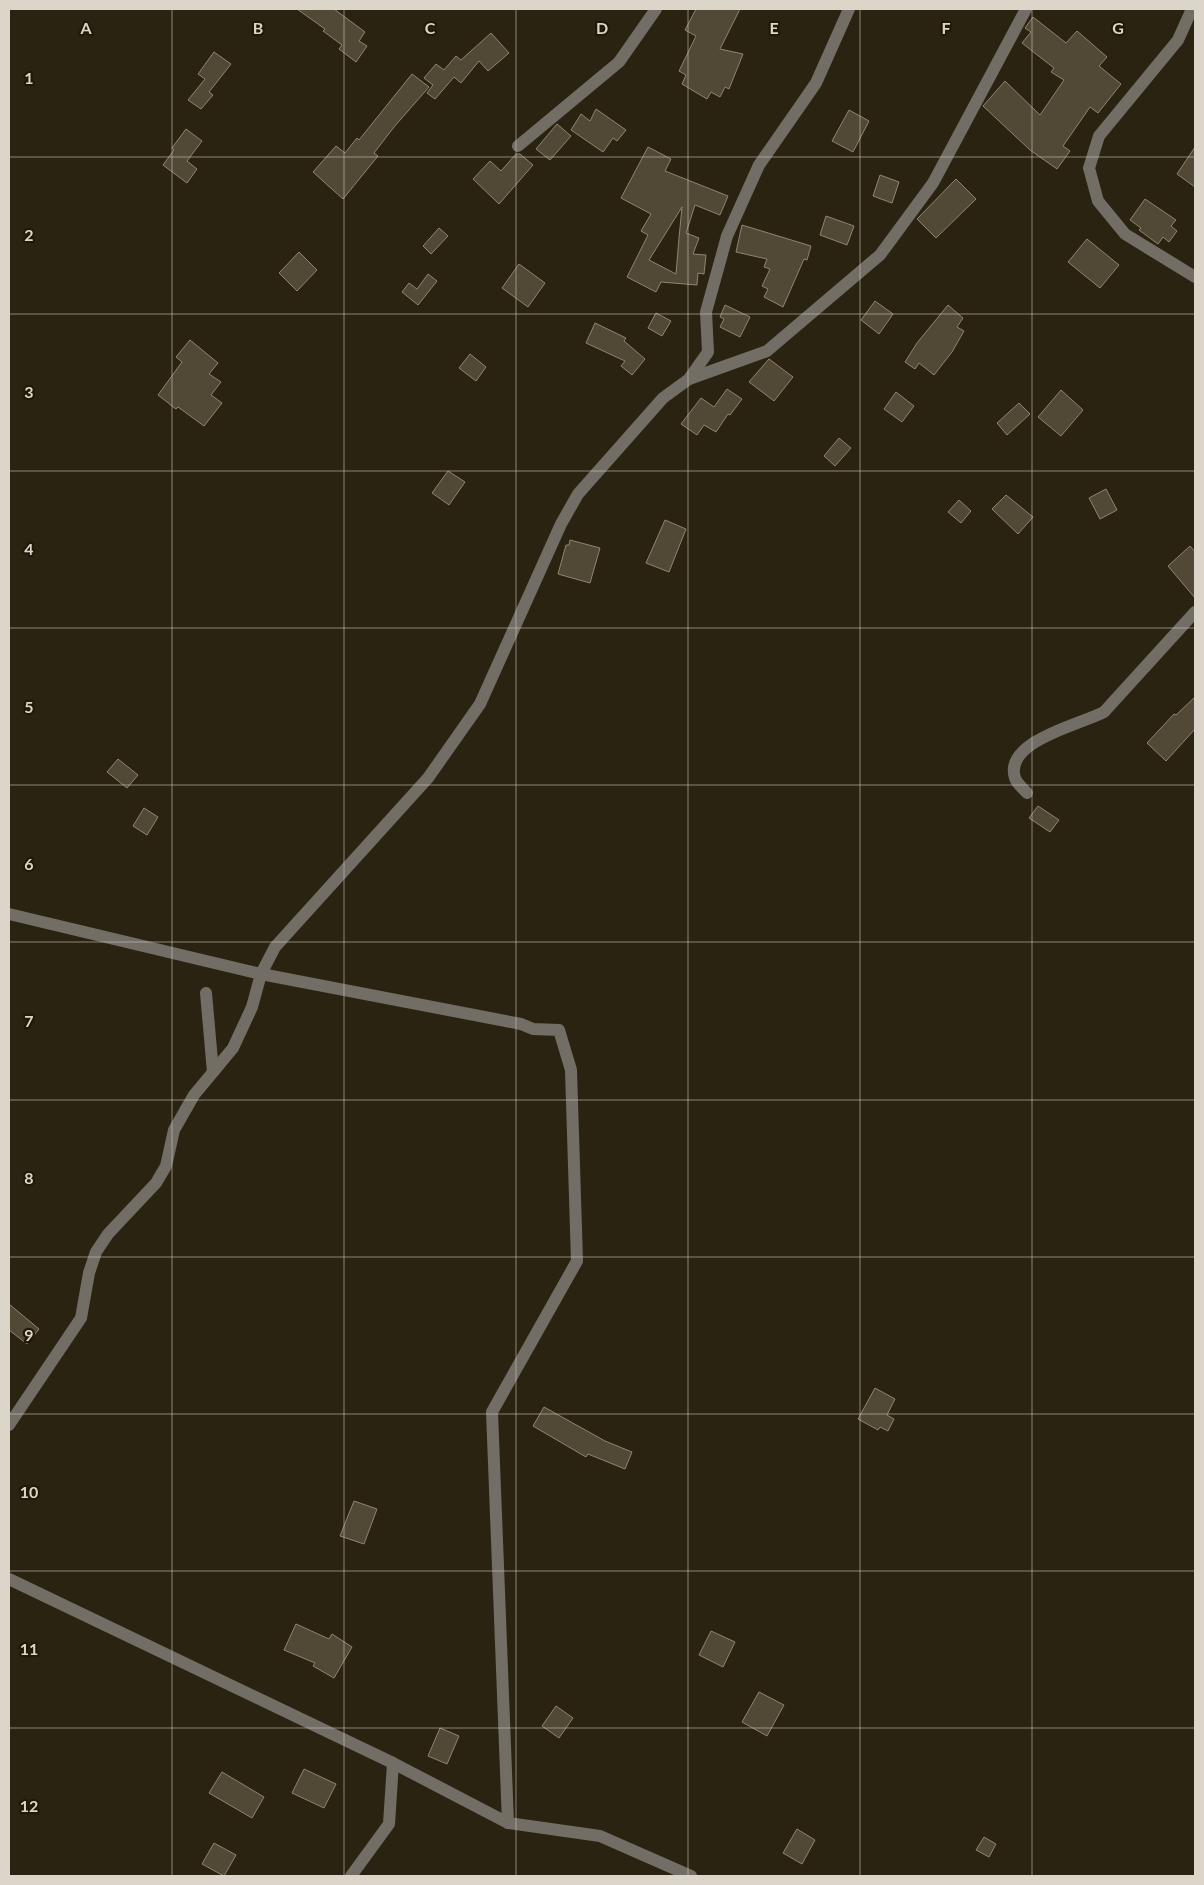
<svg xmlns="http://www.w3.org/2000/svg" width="1204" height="1885" viewBox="0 0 1204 1885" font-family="Lato,sans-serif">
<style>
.building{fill:#514835;stroke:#8f8570;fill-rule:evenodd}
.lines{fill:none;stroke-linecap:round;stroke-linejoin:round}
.minor{stroke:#726d65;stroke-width:12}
.grid{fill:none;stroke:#dbd5ca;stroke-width:1;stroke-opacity:0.55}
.grid-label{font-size:16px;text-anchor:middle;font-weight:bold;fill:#dbd5ca;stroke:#211908;stroke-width:4.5;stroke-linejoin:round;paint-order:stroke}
</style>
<rect width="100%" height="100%" fill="#2b2311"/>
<g class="building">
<polygon points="297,9 334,9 365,32 359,41 367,46 356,62 339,49 342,45 323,31 325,29"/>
<polygon points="696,9 740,9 720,49 743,54 729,89 725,87 720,97 711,92 707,99 682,84 686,75 679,71 696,36 685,30"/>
<polygon points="1033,17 1066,43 1077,31 1107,57 1099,66 1121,84 1098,113 1090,107 1063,146 1070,151 1057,169 1030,150 983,106 1005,81 1040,115 1064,80 1051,72 1054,68 1022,43 1031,32 1025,28"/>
<polygon points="491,33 509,53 488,71 479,61 461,83 454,77 435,99 427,93 433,85 424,78 436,64 444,70 456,56 461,60"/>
<polygon points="214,52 231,64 209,92 213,95 201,109 188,100 205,79 198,74"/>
<polygon points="412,74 429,87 394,127 374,153 378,156 343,199 313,172 336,146 345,153 357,138 359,140"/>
<polygon points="596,109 626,130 617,141 613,138 603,152 571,130 581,114 590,121"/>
<polygon points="849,110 869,121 853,152 832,141"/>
<polygon points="557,124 571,136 550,160 536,149"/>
<polygon points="186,129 202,141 187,161 197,169 187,183 163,165 174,150 172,148"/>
<path d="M648,147L671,159L665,171L728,196L720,215L695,205L686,233L699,238L693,254L706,255L704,274L698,273L697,285L661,282L656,292L627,277L648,235L641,231L651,214L621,198ZM682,207L679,238L676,274L649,260Z"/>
<polygon points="1195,147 1195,187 1177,174"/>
<polygon points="516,154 520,154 533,165 499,204 473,179 490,161 501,171"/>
<polygon points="880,175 899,182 892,203 873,196"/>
<polygon points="956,179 976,199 936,238 917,219"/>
<polygon points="1145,199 1176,220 1171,226 1177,231 1169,242 1163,237 1158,244 1139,230 1141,228 1130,220"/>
<polygon points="826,216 854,226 847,245 820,235"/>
<polygon points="742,225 811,246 807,260 804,259 783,307 764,297 768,289 762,286 770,269 764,267 767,259 736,252"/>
<polygon points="439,228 448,236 431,254 423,246"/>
<polygon points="1087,239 1119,265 1100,288 1068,262"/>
<polygon points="299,252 317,270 297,291 279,273"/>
<polygon points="519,264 545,283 528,307 502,288"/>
<polygon points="428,274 437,281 418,305 402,292 409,283 417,289"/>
<polygon points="875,301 893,314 879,334 861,320"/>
<polygon points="725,305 750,317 740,337 720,327 724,319 720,317"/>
<polygon points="948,305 963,318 957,327 964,331 952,352 934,375 919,363 915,369 905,362 917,343"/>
<polygon points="656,313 671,321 662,336 648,328"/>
<polygon points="595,323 626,338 624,341 645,359 632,375 621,366 625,361 586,343"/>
<polygon points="190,340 218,363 209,374 221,382 211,395 222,403 204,426 178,407 176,409 158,395 182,362 176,357"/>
<polygon points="470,354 486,367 476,381 459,368"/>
<polygon points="769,359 793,377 774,401 749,382"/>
<polygon points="727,389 742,399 730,415 728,414 716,432 704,425 697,435 681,424 701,398 714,407"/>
<polygon points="1061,390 1083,410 1061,436 1038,417"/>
<polygon points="896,392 914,406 902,422 884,409"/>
<polygon points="1019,403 1030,414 1007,435 997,423"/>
<polygon points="839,438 851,448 835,466 824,456"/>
<polygon points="448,471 465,482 449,505 432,493"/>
<polygon points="1106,489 1117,510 1100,519 1089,498"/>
<polygon points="1006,495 1033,517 1018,534 992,509"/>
<polygon points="959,500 971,511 961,523 948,512"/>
<polygon points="665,520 686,529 669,572 646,563"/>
<polygon points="570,540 600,548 590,583 558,574 566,545 569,545"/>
<polygon points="1190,546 1195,552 1195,598 1168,566"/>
<polygon points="1195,697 1195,729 1166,761 1147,743 1174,714 1176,715"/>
<polygon points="118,759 138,775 127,788 107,772"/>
<polygon points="1038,806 1059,820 1050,832 1029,818"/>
<polygon points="144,808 158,817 147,835 133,826"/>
<polygon points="9,1304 39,1329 27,1344 9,1330"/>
<polygon points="875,1388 895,1399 887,1415 894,1419 888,1431 880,1427 878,1430 858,1419"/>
<polygon points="544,1407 605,1441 632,1452 625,1469 588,1454 586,1457 533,1426"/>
<polygon points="354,1501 377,1509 364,1544 340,1536"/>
<polygon points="296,1624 329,1639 332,1634 352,1647 334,1678 313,1666 315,1663 284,1650"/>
<polygon points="711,1631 735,1642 723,1667 699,1655"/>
<polygon points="759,1692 784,1705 767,1736 742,1722"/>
<polygon points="556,1706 573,1718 559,1738 542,1726"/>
<polygon points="440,1728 459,1736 447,1764 428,1756"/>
<polygon points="304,1769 336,1784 324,1808 292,1793"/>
<polygon points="222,1772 264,1797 252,1818 209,1793"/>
<polygon points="797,1829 815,1840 802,1864 783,1853"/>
<polygon points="984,1837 996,1844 989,1857 976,1850"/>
<polygon points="214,1843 236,1855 224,1876 202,1864"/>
</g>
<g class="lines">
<g class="minor">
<polyline points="1192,9 1178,40 1099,136 1089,168 1098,201 1125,234 1195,277"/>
<polyline points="518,146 619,62 656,9"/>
<polyline points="689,379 708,352 706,312 727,236 759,165 816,83 849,9"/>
<path d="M1027,793C1024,789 1017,784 1015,778C1003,741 1082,724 1104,712L1195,612"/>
<polyline points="9,914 261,974 521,1024 533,1029 559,1030 571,1070 577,1261 492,1412 508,1823"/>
<polyline points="206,993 213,1072"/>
<polyline points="9,1425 81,1318 89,1273 96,1252 108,1234 156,1183 166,1166 174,1130 194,1095 233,1048 252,1007 261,974 275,947 428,778 480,704 561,524 578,494 663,398 689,379 767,351 880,255 933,183 1026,9"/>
<polyline points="9,1579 393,1763 508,1823 600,1836 691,1876"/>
<polyline points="351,1876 389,1824 393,1763"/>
</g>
</g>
<path class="grid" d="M172,9V1876M344,9V1876M516,9V1876M688,9V1876M860,9V1876M1032,9V1876M9,157H1195M9,314H1195M9,471H1195M9,628H1195M9,785H1195M9,942H1195M9,1100H1195M9,1257H1195M9,1414H1195M9,1571H1195M9,1728H1195"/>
<g class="grid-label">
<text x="86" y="34">A</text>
<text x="258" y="34">B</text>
<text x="430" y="34">C</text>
<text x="602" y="34">D</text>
<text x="774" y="34">E</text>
<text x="946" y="34">F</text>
<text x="1118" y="34">G</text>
<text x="29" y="84">1</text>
<text x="29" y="241">2</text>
<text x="29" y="398">3</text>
<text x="29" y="555">4</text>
<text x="29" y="713">5</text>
<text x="29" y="870">6</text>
<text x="29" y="1027">7</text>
<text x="29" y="1184">8</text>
<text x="29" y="1341">9</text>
<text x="29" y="1498">10</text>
<text x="29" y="1655">11</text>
<text x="29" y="1812">12</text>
</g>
<rect width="1204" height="1885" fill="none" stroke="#dbd5ca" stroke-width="20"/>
</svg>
